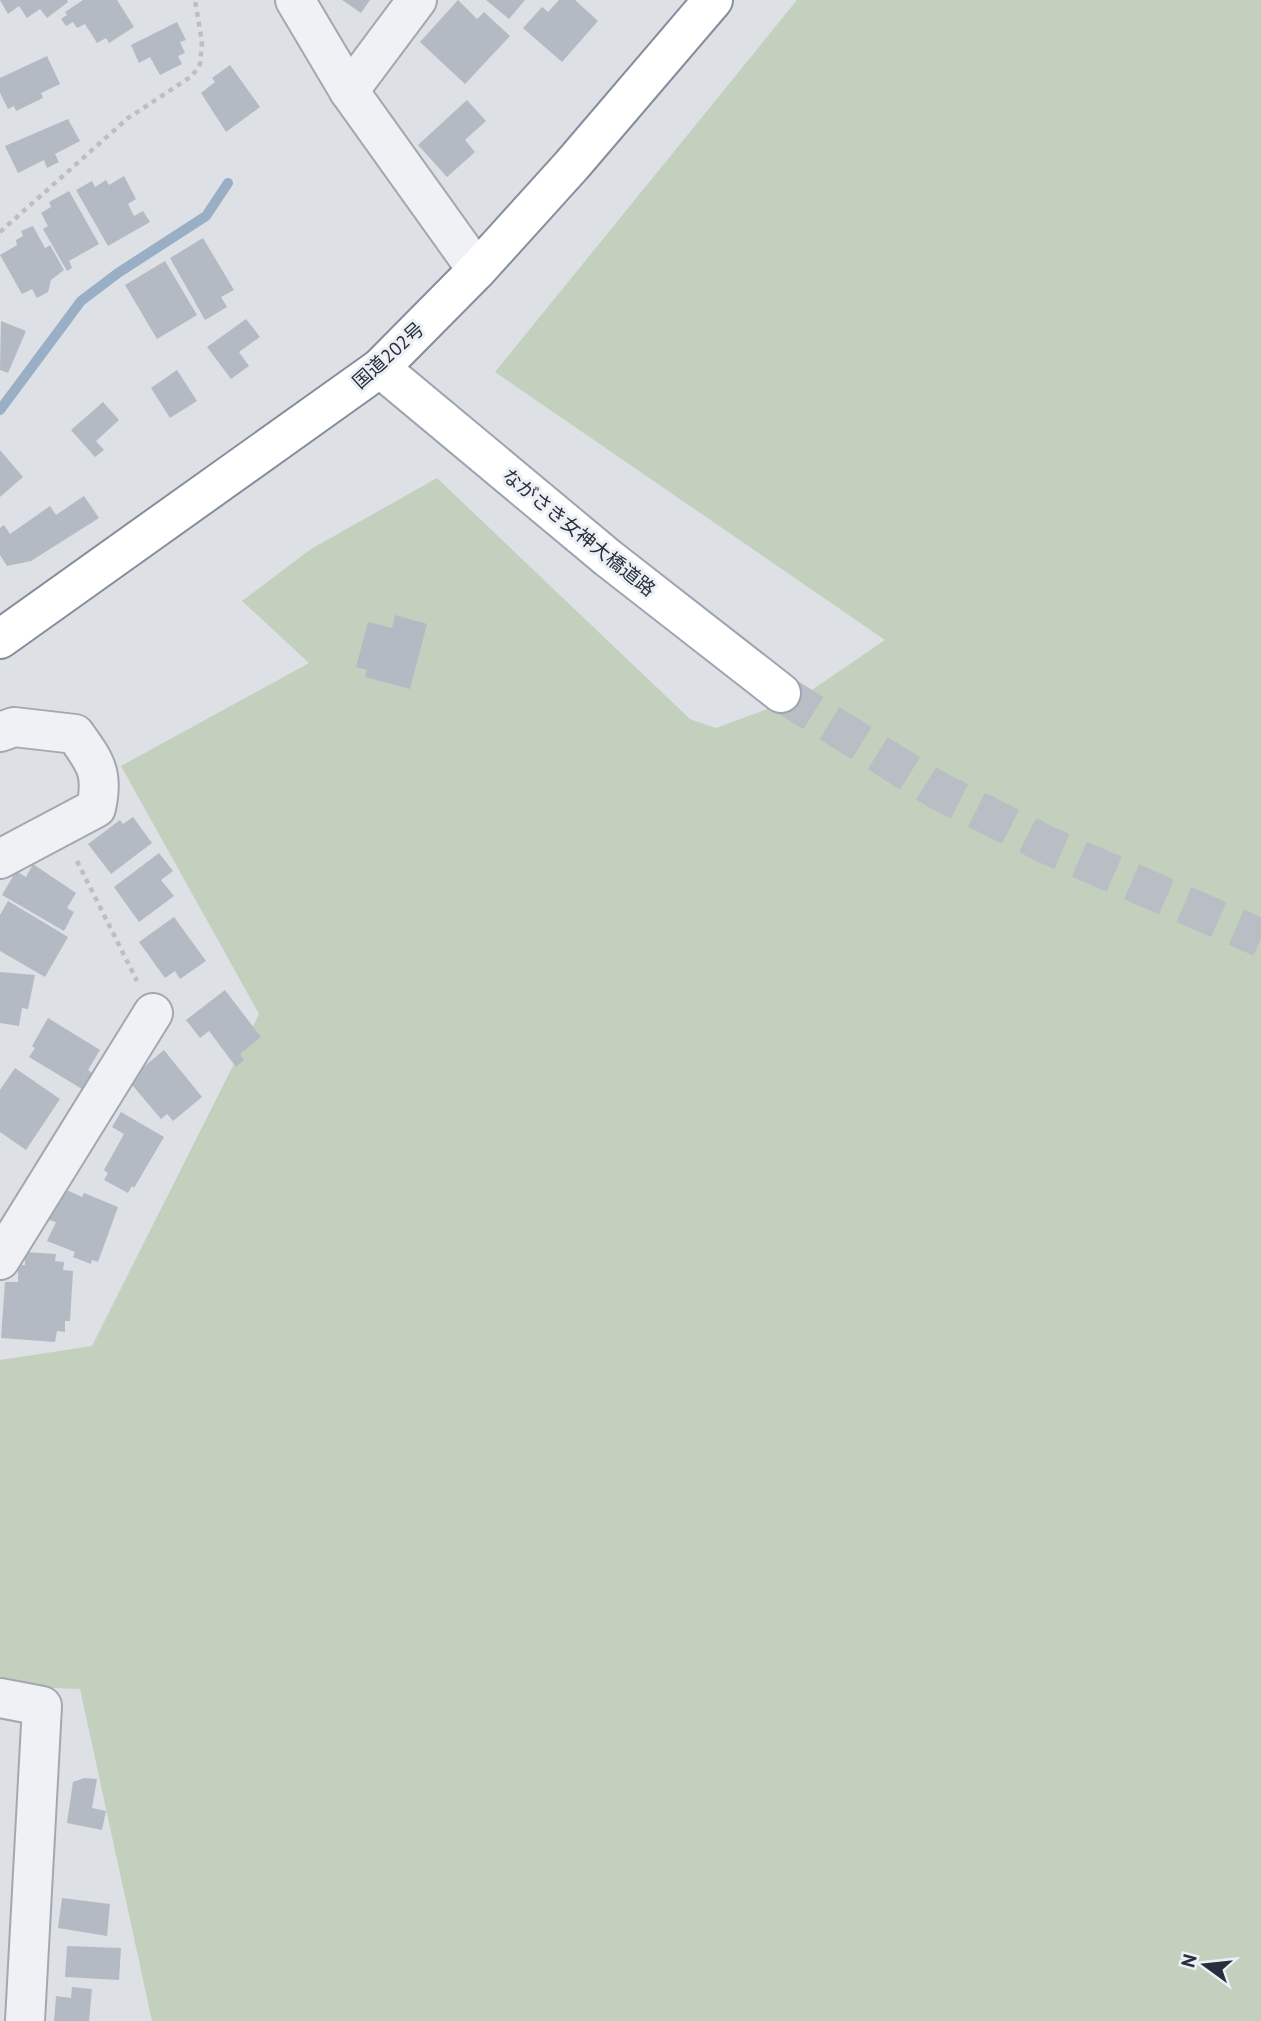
<svg xmlns="http://www.w3.org/2000/svg" width="1261" height="2021" viewBox="0 0 1261 2021" font-family="'PT Sans','Noto Sans JP',sans-serif">
<style>
.green{fill:#c3d0be}
.lines{fill:none;stroke-linecap:round;stroke-linejoin:round}
.stream{stroke:#99afc5;stroke-width:10}
.building{fill:#b4bac3}
.major-tunnel{stroke:#b9bdc4;stroke-width:38;stroke-dasharray:38 19;stroke-linecap:butt}
.minor-casing{stroke:#a3a8b0;stroke-width:42}
.major-casing{stroke:#9da5b1;stroke-width:42}
.highway-casing{stroke:#858e9c;stroke-width:42}
.path{stroke:#bbbfc5;stroke-width:4.5;stroke-dasharray:5 5;stroke-linecap:butt}
.minor{stroke:#eff1f5;stroke-width:38}
.major{stroke:#fff;stroke-width:38}
.highway{stroke:#fff;stroke-width:38}
.labels{text-anchor:middle;stroke-width:6;stroke-linejoin:round;paint-order:stroke}
.street-label{font-size:19px;fill:#272f3c;stroke:#ecf0f4}
</style>
<rect width="100%" height="100%" fill="#dde1e6"/>
<polygon class="green" points="797,0 1261,0 1261,2021 152,2021 80,1689 0,1686 0,1360 92,1346 259,1014 121,766 309,663 242,601 311,549 437,478 690,719 716,728 803,696 885,640 495,372"/>
<g class="lines">
<polyline class="stream" points="0,410 81,301 118,273 206,216 228,183"/>
</g>
<g class="building">
<polygon points="0,0 67,0 68,2 47,18 40,9 27,18 19,6 8,14"/>
<polygon points="83,0 117,0 134,27 109,43 106,38 97,43 85,24 77,28 73,22 66,26 61,19 67,15 65,12"/>
<polygon points="342,0 370,0 361,13"/>
<polygon points="458,0 477,19 484,12 510,36 465,84 420,42"/>
<polygon points="486,0 525,0 509,19"/>
<polygon points="559,0 575,0 598,21 562,62 523,28 542,7 548,12"/>
<polygon points="177,22 186,40 180,42 185,53 178,56 182,64 160,75 150,57 139,63 131,45"/>
<polygon points="47,56 60,84 41,93 43,98 16,111 14,106 8,109 0,93 0,78"/>
<polygon points="230,65 260,107 226,132 201,93 215,82 212,78"/>
<polygon points="467,100 486,121 465,140 475,152 447,177 418,145"/>
<polygon points="68,119 80,141 55,154 59,162 47,168 44,160 18,173 5,146"/>
<polygon points="124,176 136,199 128,204 134,216 143,211 150,222 108,246 76,190 92,181 95,187 106,180 109,185"/>
<polygon points="69,191 99,244 69,261 72,268 67,271 43,229 48,226 41,213 51,207 49,202"/>
<polygon points="33,226 45,248 50,245 64,270 51,280 48,292 37,298 32,289 22,294 0,255 17,245 16,240 23,236 21,231"/>
<polygon points="203,238 234,290 221,297 227,307 205,320 170,258"/>
<polygon points="165,261 197,315 157,339 125,285"/>
<polygon points="246,319 260,337 239,352 249,366 231,379 207,347"/>
<polygon points="1,321 26,331 8,373 0,370"/>
<polygon points="177,370 197,401 170,418 151,388"/>
<polygon points="103,402 119,420 96,441 104,450 95,457 71,430"/>
<polygon points="0,450 23,477 0,497"/>
<polygon points="84,496 99,518 31,561 7,566 0,555 0,528 4,525 10,534 50,506 56,515"/>
<polygon points="395,615 427,624 410,689 365,677 367,670 356,667 368,622 392,628"/>
<polygon points="133,817 152,843 111,874 88,844 120,820 123,824"/>
<polygon points="159,853 173,871 161,880 174,896 139,922 114,887"/>
<polygon points="33,864 76,893 67,908 74,912 64,931 2,895 16,871 26,877"/>
<polygon points="8,901 68,937 45,977 0,951 0,915"/>
<polygon points="174,917 206,961 180,979 175,971 165,978 139,942"/>
<polygon points="0,972 35,975 28,1009 22,1008 19,1026 0,1023"/>
<polygon points="225,990 261,1037 240,1054 244,1060 236,1067 209,1031 200,1038 186,1020"/>
<polygon points="48,1018 100,1050 88,1070 92,1073 82,1089 29,1057 35,1048 32,1046"/>
<polygon points="164,1050 202,1097 173,1121 167,1114 161,1119 128,1080"/>
<polygon points="15,1068 60,1099 26,1150 0,1132 0,1090"/>
<polygon points="121,1112 164,1137 134,1188 132,1186 128,1193 104,1180 108,1173 104,1170 124,1134 112,1127"/>
<polygon points="62,1188 82,1197 84,1193 118,1207 98,1262 92,1260 91,1264 73,1257 75,1252 47,1241 56,1222 49,1220"/>
<polygon points="25,1252 56,1254 55,1261 64,1262 63,1270 73,1271 70,1321 65,1321 65,1332 57,1331 55,1342 1,1338 5,1282 18,1282 18,1265 25,1265"/>
<polygon points="84,1778 97,1779 92,1808 106,1811 102,1830 67,1823 73,1782"/>
<polygon points="62,1898 110,1904 107,1936 58,1928"/>
<polygon points="67,1946 121,1948 119,1980 65,1977"/>
<polygon points="72,1987 92,1989 89,2021 54,2021 56,1996 71,1998"/>
</g>
<g class="lines">
<polyline class="major-tunnel" points="781,693 937,790 1047,845 1261,938"/>
<g class="minor-casing">
<g id="minor">
<polyline points="295,0 349,91 477,270"/>
<polyline points="349,91 417,0"/>
<path d="M0,732L14,727L75,734C95,762 104,773 96,808L0,859"/>
<polyline points="0,1260 153,1013"/>
<polyline points="0,1698 42,1706 25,2021"/>
</g>
</g>
<g class="major-casing">
<polyline id="major" points="380,368 608,558 781,693"/>
</g>
<g class="highway-casing">
<polyline id="highway" points="0,639 380,368 477,270 572,165 713,0"/>
</g>
<g class="path">
<polyline points="0,232 128,118 192,76 200,64 202,42 195,0"/>
<polyline points="77,861 137,981"/>
</g>
<use href="#minor" class="minor"/>
<use href="#major" class="major"/>
<use href="#highway" class="highway"/>
</g>
<g class="labels">
<g class="street-label">
<text transform="translate(388 355) rotate(-42)" y="7">国道202号</text>
<text transform="translate(579 532) rotate(39)" y="7">ながさき女神大橋道路</text>
</g>
</g>
<g transform="translate(1205 1965) rotate(285)" stroke="#ecf0f4" stroke-width="5" paint-order="stroke">
<path d="M0-5L12 26L0 18L-12 26Z" fill="#272f3c"/>
<text y="-10" font-size="19" font-weight="bold" text-anchor="middle" fill="#272f3c">N</text>
</g>
</svg>
